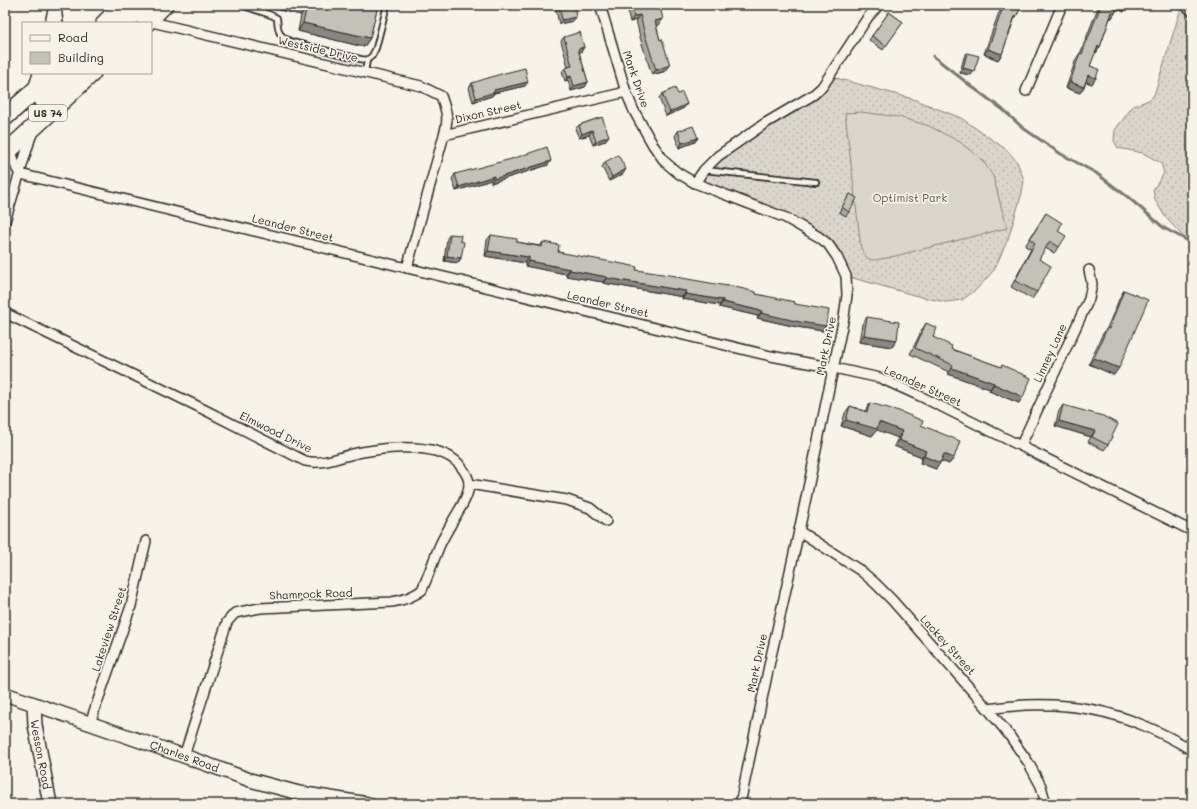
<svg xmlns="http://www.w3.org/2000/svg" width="1197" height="809" viewBox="0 0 1197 809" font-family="Mali,sans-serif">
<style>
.grass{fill:url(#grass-dots);stroke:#82807c}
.pitch{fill:#dad6cc;stroke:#82807c}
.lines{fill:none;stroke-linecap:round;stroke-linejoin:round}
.stream{stroke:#7a7874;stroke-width:3}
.lane-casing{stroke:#2b2b2b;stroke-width:8}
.street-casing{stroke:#2b2b2b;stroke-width:12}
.secondary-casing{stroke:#2b2b2b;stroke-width:16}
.highway-casing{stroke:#2b2b2b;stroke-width:20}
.lane{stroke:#f7f3e8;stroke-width:4.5}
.street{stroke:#f7f3e8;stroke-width:9}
.secondary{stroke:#f7f3e8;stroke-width:13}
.highway{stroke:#f7f3e8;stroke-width:17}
.wall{fill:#a9a69f;stroke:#2b2b2b}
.shaded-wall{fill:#898782;stroke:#2b2b2b}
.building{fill:#c4c1b9;stroke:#2b2b2b}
.labels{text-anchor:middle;stroke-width:3.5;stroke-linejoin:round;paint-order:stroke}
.shield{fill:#f7f3e8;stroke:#686764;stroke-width:1}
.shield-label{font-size:10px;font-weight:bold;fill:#2b2b2b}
.street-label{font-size:11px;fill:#2b2b2b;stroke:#f7f3e8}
.park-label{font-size:11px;fill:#575653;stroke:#f7f3e8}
</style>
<defs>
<pattern id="grass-dots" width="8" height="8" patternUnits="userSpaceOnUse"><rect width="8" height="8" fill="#dad6cc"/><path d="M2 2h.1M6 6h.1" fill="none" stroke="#bbb8af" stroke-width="1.8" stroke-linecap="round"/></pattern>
</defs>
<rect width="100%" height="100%" fill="#f7f3e8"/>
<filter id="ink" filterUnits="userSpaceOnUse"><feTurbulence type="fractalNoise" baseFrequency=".025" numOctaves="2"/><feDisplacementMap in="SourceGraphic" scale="8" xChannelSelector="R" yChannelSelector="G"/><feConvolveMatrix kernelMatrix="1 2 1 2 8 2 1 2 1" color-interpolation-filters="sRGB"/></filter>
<g filter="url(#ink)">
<g class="grass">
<polygon points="1182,5 1192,5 1192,246 1166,218 1155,200 1153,190 1164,173 1161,163 1143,153 1118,148 1114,141 1115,130 1133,106 1149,100 1154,95"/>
<polygon points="829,76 913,99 961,118 1007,150 1017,162 1024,180 1022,193 1008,239 994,270 977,289 962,300 946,302 921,297 846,276 819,237 695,183 704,170 813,95"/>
</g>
<path class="pitch" d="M861,112L899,117L929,126L960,142L983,161L993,176L1007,228L887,258C872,260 869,264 861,248L845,113Z"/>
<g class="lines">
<polyline class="stream" points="933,56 971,86 1002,109 1023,128 1061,154 1096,173 1129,198 1164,228 1192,243"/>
<g class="lane-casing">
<g id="lane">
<path d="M241,5L271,15L277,18C278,33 279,36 292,42L360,59L367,60L372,56L376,48L387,5"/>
<polyline points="365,72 367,60"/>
<polyline points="704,170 816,182"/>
</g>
</g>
<g class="street-casing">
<g id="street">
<polyline points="600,5 626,92 634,111 653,145 665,162 678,173 695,183 786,218 819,237 828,244 837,257 846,276 847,295 844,317 799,531 770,661 740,804"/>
<polyline points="1185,5 1192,11"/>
<polyline points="56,7 58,23"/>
<path d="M148,21L421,86L441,96C447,113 449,118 444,135"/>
<polyline points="50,23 54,5"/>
<polyline points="33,89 38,73"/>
<polyline points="1026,91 1062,5"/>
<path d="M11,148C13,158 14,166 20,174L407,268L771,356L834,368L880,378L920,396L1192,531"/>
<polyline points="695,183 704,170 718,156 764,124 813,95 822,87 868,17 879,5"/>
<polyline points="5,221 32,133"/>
<polyline points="407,268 444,135 626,92"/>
<path d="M5,313L195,405L305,461C324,466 343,455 362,452C389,447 444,441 462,468C466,473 469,478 469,484C469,498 456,514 450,526C446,533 442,540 439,547C433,562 428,576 422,590C413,597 404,600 392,602L260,608L235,613L227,622L184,756"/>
<polyline points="1021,445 1089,299 1092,284 1089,270"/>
<polyline points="469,484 567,500 590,508 606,521"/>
<polyline points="799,531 861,571 875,583 892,600 988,709 1009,735 1028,762 1041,786 1046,804"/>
<path d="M988,709C1039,701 1092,704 1140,724C1158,731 1175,740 1192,750"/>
<polyline points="90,723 131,606 146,541"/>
</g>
</g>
<g class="secondary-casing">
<g id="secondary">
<path id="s1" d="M5,694L184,756L250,780L299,793L368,804"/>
<path id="s2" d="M34,704L35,725L50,804"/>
</g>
</g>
<g class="highway-casing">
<g id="highway">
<polyline points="105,23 123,5"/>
<polyline points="124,23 134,14 140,5"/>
<polyline points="146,23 164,5"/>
<polyline points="43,102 73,73"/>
<polyline points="5,117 31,94 53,73"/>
<polyline points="5,154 92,73"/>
</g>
</g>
<use href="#lane" class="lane"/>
<use href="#street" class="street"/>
<use href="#secondary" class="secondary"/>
<use href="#highway" class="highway"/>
</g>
<g class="wall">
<polygon points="257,5 378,5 370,38 364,47 298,31 301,15"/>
<polygon points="555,5 574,5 573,21 559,24"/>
<polygon points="1003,5 1022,5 1016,17 1014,20 1002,54 998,60 984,54 998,15"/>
<polygon points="1099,5 1128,5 1124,12 1117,9 1115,13 1111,19 1110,18 1100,47 1096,53 1095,52 1090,66 1092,84 1086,82 1080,93 1066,88 1076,59 1080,53 1080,54"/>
<polygon points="632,7 646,10 663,19 659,25 656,25 660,40 670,65 666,71 652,75 641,41 636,20 630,22 628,13"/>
<polygon points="889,12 903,22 883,50 869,40"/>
<polygon points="564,37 584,47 581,52 579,52 588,82 585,87 571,91 568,80 565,81 562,72 565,68 568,67 561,41"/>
<polygon points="967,53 974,71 971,75 960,73 964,57"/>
<polygon points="472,83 525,86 494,93 492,96 473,102 469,88"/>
<polygon points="662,94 684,108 666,116 659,98"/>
<polygon points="602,117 605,141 593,145 589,135 579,138 575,129 579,125"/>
<polygon points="678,131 695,142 679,148 675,136"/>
<polygon points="605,162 623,174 609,181 602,167"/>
<polygon points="548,165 491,183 491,180 456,191 452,179 455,174"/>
<polygon points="850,194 849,212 846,216 839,212"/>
<polygon points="1046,213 1058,231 1059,247 1054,253 1045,248 1039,259 1037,292 1032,299 1011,287 1031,249 1025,246"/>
<polygon points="450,234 460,241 461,258 458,263 444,261 447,238"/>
<polygon points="491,235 517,242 540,246 543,242 558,252 636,270 756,294 795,304 823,331 797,327 757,318 758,316 719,307 720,305 682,299 683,297 603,283 603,282 566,276 566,274 525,266 525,263 485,256 487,240"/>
<polygon points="1124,290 1114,375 1089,364 1102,335 1107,328 1120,297"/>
<polygon points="867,317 897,340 892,347 859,342 862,324"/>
<polygon points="926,323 933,337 951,349 1001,367 1002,365 1019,403 989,391 990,389 948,374 949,372 910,354 922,330"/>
<polygon points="870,403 921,425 954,458 949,464 941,461 936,469 920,463 922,457 894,446 898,438 877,429 872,436 841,426 845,413 850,406 865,411"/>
<polygon points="1063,405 1108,445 1104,450 1088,442 1091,437 1055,426 1059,411"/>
</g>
<g class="shaded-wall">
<polygon points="257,5 301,5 307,6 301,15"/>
<polygon points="1117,5 1126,5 1128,6 1124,12 1115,8"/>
<polygon points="1112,12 1115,13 1111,19 1108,17"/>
<polygon points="640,15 636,20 630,22 634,16"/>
<polygon points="576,17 573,21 559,24 562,20"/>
<polygon points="663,19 659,25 651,26 655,21"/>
<polygon points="303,23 370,38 364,47 298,31"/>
<polygon points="1098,46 1100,47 1096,53 1093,52"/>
<polygon points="584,47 581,52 575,53 578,49"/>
<polygon points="988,49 1002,54 998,60 984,54"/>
<polygon points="670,65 666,71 652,75 656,70"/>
<polygon points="963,68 974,71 971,75 960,73"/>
<polygon points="1088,75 1096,78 1092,84 1084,81"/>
<polygon points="571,76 568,80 565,81 568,77"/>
<polygon points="528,82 525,86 494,93 492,96 473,102 476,98 494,90"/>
<polygon points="588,82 585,87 571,91 574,86"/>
<polygon points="1070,82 1084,87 1080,93 1066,88"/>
<polygon points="687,104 684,108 666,116 670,112"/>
<polygon points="592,130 589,135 579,138 582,134"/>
<polygon points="609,136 605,141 593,145 596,141"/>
<polygon points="698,138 695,142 679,148 682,143"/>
<polygon points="551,161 548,165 491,183 494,179"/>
<polygon points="626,169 623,174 609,181 612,177"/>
<polygon points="494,176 491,180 456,191 459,187"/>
<polygon points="488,251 529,257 525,263 485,256"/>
<polygon points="447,256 461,258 458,263 444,261"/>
<polygon points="529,261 570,269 566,274 525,266"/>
<polygon points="570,270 607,277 603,282 566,276"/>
<polygon points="607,278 686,291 683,297 603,283"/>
<polygon points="686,294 723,300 720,305 682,299"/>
<polygon points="723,302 762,311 758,316 719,307"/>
<polygon points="761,313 826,326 823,331 797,327 757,318"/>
<polygon points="864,335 897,340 892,347 859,342"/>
<polygon points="1094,358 1119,368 1114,375 1089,364"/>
<polygon points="952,368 994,383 990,389 948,374"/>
<polygon points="994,384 1023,397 1019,403 989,391"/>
<polygon points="846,420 879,422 902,431 898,438 877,430 872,436 841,426"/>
<polygon points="1059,421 1095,431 1091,437 1055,426"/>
<polygon points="899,440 926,451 922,457 894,446"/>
<polygon points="944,454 954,458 949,464 939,460"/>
<polygon points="924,456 940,463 936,469 920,463"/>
</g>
<g class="building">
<polygon points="301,5 378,5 370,38 303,23 307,6"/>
<polygon points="559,5 574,5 576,17 562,20"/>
<polygon points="642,5 645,5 646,10 660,7 663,19 655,21 660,40 662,39 670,65 656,70 645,35 640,15 634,16 632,7"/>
<polygon points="1004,5 1022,5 1016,17 1015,16 1002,54 988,49"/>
<polygon points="1101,5 1118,5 1115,13 1112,12 1100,47 1098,46 1090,66 1099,69 1096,78 1088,75 1084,87 1070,82 1080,53 1082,54"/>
<polygon points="889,12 903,22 886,46 872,36"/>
<polygon points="580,32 584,47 578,49 588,82 574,86 571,76 568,77 565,68 572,66 564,37"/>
<polygon points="967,53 979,56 974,71 963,68"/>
<polygon points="525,68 528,82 494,90 495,92 476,98 472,83 501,74"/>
<polygon points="675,88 678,94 682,92 687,104 670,112 662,94"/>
<polygon points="602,117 609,136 596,141 592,130 582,134 579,125"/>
<polygon points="693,126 698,138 682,143 678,131"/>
<polygon points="547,147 551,161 494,179 494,176 459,187 455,174 515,158"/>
<polygon points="618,155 626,169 612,177 605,162"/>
<polygon points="850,194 857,198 849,212 842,207"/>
<polygon points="1046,213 1062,223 1058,231 1066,236 1059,247 1050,241 1039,259 1051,266 1037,292 1015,281 1035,243 1030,239"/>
<polygon points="450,234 461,235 460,241 464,242 461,258 447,256"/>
<polygon points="491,235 517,239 517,242 542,247 543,242 559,245 558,252 628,265 637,267 636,270 676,276 676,277 727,286 727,285 756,292 756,294 795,302 795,304 829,310 826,326 800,322 761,313 762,311 723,302 723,300 686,294 686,291 607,278 607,277 570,270 570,269 529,261 529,257 488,251"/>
<polygon points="1124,290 1148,300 1119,368 1094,358 1107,328 1109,329"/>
<polygon points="867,317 899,322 897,340 864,335"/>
<polygon points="926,323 937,328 933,337 952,346 951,349 1001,367 1002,365 1031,378 1023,397 994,384 994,383 952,368 953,365 915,348"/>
<polygon points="870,403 899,411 923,421 921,425 960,441 954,458 944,454 940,463 924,456 926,451 899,440 902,431 879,422 877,429 846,420 850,406 867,412"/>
<polygon points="1063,405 1103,416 1118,424 1108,445 1092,437 1095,431 1059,421"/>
</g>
</g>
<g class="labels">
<rect class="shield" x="29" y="105" width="38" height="16" rx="3"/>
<g class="shield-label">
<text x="48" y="117">US 74</text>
</g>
<g class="street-label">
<text transform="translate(318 49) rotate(13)" y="4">Westside Drive</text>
<text transform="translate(636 79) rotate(71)" y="4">Mark Drive</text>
<text transform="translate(488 112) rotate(-13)" y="4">Dixon Street</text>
<text transform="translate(293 228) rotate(14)" y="4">Leander Street</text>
<text transform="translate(608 304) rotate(13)" y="4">Leander Street</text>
<text transform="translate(826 346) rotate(-78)" y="4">Mark Drive</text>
<text transform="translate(1050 353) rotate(-65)" y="4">Linney Lane</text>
<text transform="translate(923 386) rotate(24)" y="4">Leander Street</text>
<text transform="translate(276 432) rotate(26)" y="4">Elmwood Drive</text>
<text transform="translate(311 594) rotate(-2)" y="4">Shamrock Road</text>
<text transform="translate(109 629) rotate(-72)" y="4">Lakeview Street</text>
<text transform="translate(948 645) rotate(48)" y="4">Lackey Street</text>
<text transform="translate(757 663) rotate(-78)" y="4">Mark Drive</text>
<text dy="4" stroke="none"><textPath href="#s2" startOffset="51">Wesson Road</textPath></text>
<text dy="4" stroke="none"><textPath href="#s1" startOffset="190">Charles Road</textPath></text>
</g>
<g class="park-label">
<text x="910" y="202">Optimist Park</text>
</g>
</g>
<rect width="1197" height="809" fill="none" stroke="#f7f3e8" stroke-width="20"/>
<rect x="10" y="10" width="1177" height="789" fill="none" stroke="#2b2b2b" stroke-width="1.5" filter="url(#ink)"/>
<rect x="22" y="22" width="130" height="52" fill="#f7f3e8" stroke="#a5a39c"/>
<rect x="30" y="35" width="20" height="6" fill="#f7f3e8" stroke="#a5a39c"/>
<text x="58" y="42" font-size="12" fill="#2b2b2b">Road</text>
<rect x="30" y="52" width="20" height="12" fill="#c4c1b9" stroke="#a5a39c"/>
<text x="58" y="62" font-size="12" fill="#2b2b2b">Building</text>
</svg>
